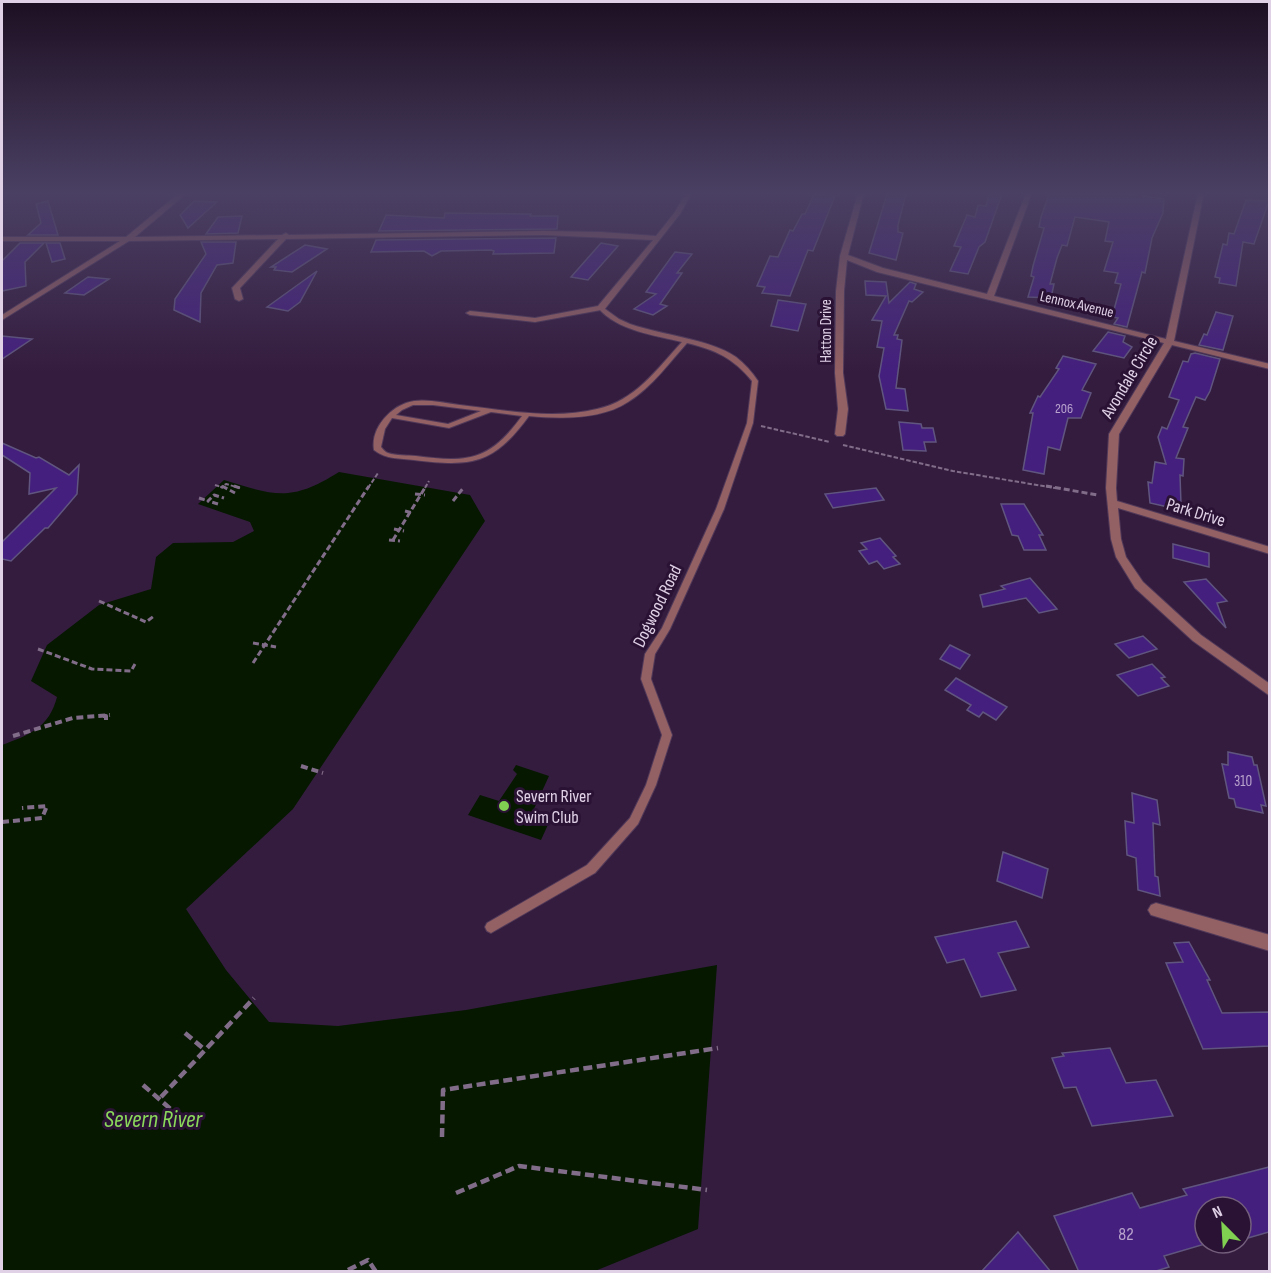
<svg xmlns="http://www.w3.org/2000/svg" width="1271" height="1273" viewBox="0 0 1271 1273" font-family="'Sofia Sans Condensed',sans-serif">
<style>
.water{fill:#061800}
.building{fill:#441f7e;stroke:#60557f;stroke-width:1.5}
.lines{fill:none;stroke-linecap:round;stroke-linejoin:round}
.lane-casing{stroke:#503959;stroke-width:2}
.street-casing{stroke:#503959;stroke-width:2}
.path-far3{stroke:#816d89;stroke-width:2;stroke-dasharray:4.5 2;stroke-linecap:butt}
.path-far2{stroke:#816d89;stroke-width:3;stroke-dasharray:6 3;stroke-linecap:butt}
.path-far1{stroke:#816d89;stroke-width:4;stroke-dasharray:7 4;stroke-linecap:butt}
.path{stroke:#816d89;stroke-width:4.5;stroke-dasharray:9 4.5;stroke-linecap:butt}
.lane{fill:#936063;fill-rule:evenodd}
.street{fill:#936063;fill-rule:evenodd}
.poi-dot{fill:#80d051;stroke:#2a1234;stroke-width:2}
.labels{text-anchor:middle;stroke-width:6;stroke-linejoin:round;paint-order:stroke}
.far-number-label{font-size:14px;fill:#b9a4cd}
.far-street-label{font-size:15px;fill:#e0d1e7;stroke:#2a1234}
.number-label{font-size:15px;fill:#b9a4cd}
.street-label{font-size:18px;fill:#e0d1e7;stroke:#2a1234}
.poi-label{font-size:18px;fill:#e0d1e7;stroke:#2a1234;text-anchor:start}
.near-number-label{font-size:18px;fill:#b9a4cd}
.near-water-label{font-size:24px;font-style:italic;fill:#8ad95b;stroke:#2a1234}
</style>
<rect width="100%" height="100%" fill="#341c3e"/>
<g class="water">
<path d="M339,472L470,495L485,521L293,809L186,909L226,970L269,1022L338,1026L466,1010L717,965L698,1229L595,1271H2V745C29,735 49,728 57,697L31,681L47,645L99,605L151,589L156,557L173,543L233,542L254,531L250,522L198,504L224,480C276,496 291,502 339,472Z"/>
<polygon points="516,765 549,776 533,811 551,818 541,840 468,815 480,795 499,801 517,774 513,770"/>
</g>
<g class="building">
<polygon points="814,194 835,196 813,251 808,250 790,296 762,293 765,287 757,286 770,256 778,257 790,230 793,231 802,214 805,214"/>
<polygon points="887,194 906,194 898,225 898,232 903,233 896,260 869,253"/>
<polygon points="989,194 1002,194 985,242 979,247 968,274 950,271 961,247 954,246 967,215 975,217 978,205 986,206"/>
<polygon points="1049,194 1127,194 1164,199 1163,213 1152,238 1145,273 1142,272 1127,327 1114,324 1118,318 1112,317 1121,284 1115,283 1118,273 1104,271 1113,242 1105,241 1109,222 1075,217 1067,246 1062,245 1057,258 1050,284 1054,284 1051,298 1028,297 1034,277 1031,276 1033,266 1044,228 1039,227 1041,217"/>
<polygon points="1246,200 1269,201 1254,244 1243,242 1236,286 1219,283 1220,278 1215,277 1223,244 1227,245 1229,233 1234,234"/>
<polygon points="48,201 58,235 28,235 41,223 36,204"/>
<polygon points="194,201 217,202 188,228 180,215"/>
<polygon points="445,213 531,214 530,216 558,216 557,229 379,231 386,215 444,218"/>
<polygon points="242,216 238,233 206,234 218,217"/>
<polygon points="556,238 554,253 493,254 494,251 491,250 441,251 432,256 424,251 371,252 376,240"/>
<polygon points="201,242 236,242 233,263 217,265 201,293 200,322 174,310 175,299 206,254"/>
<polygon points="20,243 44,243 25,262 26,286 2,291 2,261"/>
<polygon points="46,243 60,243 65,259 52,262"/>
<polygon points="601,243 618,246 588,280 571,277"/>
<polygon points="305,245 327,249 292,272 274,270 276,267 271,267"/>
<polygon points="675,252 692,254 677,273 682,273 660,304 667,306 653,315 634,309 656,294 646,292"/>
<polygon points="317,271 300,302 288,311 267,307"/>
<polygon points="88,277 109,279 84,295 65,293"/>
<polygon points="865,281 886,282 889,303 910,282 916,284 914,289 923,292 912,302 909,301 894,335 898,335 897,339 902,340 896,388 905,389 908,411 886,409 879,376 884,348 877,347 882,321 872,320 886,296 866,295"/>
<polygon points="778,300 806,304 798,331 771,326"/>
<polygon points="1216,312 1233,316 1223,350 1199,345 1204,334 1207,335"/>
<polygon points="1108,332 1125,336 1123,342 1132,347 1124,358 1093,351"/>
<polygon points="2,336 32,339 2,359"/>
<polygon points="1195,353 1220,359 1210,391 1205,400 1196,397 1183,427 1188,428 1176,458 1184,459 1183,476 1180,475 1181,504 1168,501 1168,507 1150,503 1148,482 1152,483 1155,462 1166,464 1158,437 1162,427 1167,429 1179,400 1169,397 1183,361 1188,362 1191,354"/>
<polygon points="1063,356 1096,364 1082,390 1091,393 1081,418 1068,418 1060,450 1048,447 1044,474 1023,470 1033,413 1030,413 1038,396 1040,397 1059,369 1056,368"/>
<polygon points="899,422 921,424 922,428 933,428 936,442 924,442 926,451 903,450"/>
<polygon points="2,443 36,458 39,457 69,475 79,465 77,494 48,528 45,528 11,561 2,559 2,542 56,488 29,494 30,473 2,455"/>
<polygon points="876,488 884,500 833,508 825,494"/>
<polygon points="1001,504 1024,504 1043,535 1039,535 1046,550 1024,550 1018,536 1012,535"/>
<polygon points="880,538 896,556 893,557 900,564 884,569 877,561 869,564 859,551 867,549 861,543"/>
<polygon points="1173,544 1209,553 1209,567 1173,558"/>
<polygon points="1030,578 1057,609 1039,613 1026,598 983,607 980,595 1005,589 1001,586"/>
<polygon points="1206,579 1227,601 1217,603 1226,628 1184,582"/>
<polygon points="1143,636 1157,649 1129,658 1115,644"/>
<polygon points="950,645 970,655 960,669 940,659"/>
<polygon points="1152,664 1165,677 1161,678 1169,686 1138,696 1117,675"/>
<polygon points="956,678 1007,707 996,720 983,712 979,717 967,710 971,705 945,690"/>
<polygon points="1228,752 1252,757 1254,765 1257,765 1266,806 1261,805 1263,813 1236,807 1234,799 1229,798 1222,764 1228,765"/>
<polygon points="1132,793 1157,800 1160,825 1153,823 1155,876 1158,877 1160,896 1138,890 1136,858 1127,855 1125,821 1134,823"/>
<polygon points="1003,852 1048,869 1042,898 997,881"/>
<polygon points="1016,921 1029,947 998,953 1016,990 981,997 964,959 947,963 935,937"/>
<polygon points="1189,942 1210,980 1207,980 1222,1013 1269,1012 1269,1046 1203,1049 1166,963 1183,962 1174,943"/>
<polygon points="1110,1048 1126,1083 1156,1080 1173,1116 1092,1126 1076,1087 1064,1088 1052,1058 1064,1056 1062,1053"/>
<polygon points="1269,1167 1269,1232 1241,1240 1241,1207 1205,1207 1205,1244 1164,1256 1169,1267 1153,1272 1079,1272 1054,1216 1132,1193 1140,1208 1187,1195 1183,1189"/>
<polygon points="1018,1232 1051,1272 981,1272"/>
</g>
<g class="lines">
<g class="lane-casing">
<path id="lane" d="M601,306L619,319L630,324C661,335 710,339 736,357C745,364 752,372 758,381L753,423L724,509L670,629L655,654L651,679L672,735L656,785L638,824L595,873L491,933L487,931L485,927L487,923L587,865L630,818L646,785L662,735L641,679L645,654L662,628L716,509L747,423L752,381C733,358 716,350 687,343C669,363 652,387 628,402C601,420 560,419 529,416C493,465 472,467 414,460C399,458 387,460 374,450C370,427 393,404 414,401C429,399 445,403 460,405C504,410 553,420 597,409C635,401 657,369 682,342C654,335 618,331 598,308ZM413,405H433L481,411L448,424L396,415L402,410ZM491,412L522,416C490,460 469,463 416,456C408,455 396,456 388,453C385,452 383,449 381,447L385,429L392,418L449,428Z"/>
</g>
<g class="street-casing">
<g id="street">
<polygon points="179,193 187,193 135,237 282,235 286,233 289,235 544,231 601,232 656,236 675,212 686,193 692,193 680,214 604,310 601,310 535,322 470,315 466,313 470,311 535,318 598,306 653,240 544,235 286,239 240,288 243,299 239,301 235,299 232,288 278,239 129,241 2,320 2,315 120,241 2,241 2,237 126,237"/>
<polygon points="858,193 864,193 848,255 883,268 987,294 1026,193 1032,193 994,296 1166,339 1198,193 1204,193 1174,341 1270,364 1270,369 1172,345 1119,434 1116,488 1117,501 1270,547 1270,554 1118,508 1121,539 1126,557 1143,582 1201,635 1270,684 1270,696 1193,641 1135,588 1116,557 1111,539 1106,488 1109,434 1164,343 877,272 847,260 844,291 843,373 848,409 845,434 843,436 837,436 835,434 838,409 835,373 836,291 840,256"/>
<polygon points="1156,903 1270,935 1270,951 1151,915 1148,910 1151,905"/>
</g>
</g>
<g class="path-far3">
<polyline points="761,426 830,442"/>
<polyline points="843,445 953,471 1055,488"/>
<polyline points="215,485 221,487"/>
<polyline points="223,488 221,487 226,484 240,488"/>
<polyline points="368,488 378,473"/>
<polyline points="425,488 429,481"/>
</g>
<g class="path-far2">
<polyline points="222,486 235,493"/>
<polyline points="234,486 240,488"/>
<polyline points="1046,486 1098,495"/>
<polyline points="415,494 425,495"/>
<polyline points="199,498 208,501"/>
<polyline points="453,501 464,487"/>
<polyline points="218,504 208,501 214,495 224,498"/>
<polyline points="405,511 413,513"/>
<polyline points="394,529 404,531"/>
<polyline points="389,540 400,541"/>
<polyline points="393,540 426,486"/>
<polyline points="99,601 146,622 154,616"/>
<polyline points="253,643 276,647"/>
<polyline points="38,649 92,669 131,671 135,664"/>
<polyline points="253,663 369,486"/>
</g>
<g class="path-far1">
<polyline points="103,716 106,716 106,723"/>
<polyline points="13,736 73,718 110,715"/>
<polyline points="301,766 323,773"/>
<polyline points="2,822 42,818 47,806 22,808"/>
</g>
<g class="path">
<polyline points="185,1033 205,1050"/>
<polyline points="143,1085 174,1112"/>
<polyline points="161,1097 254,998"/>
<polyline points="442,1137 443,1090 718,1048"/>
<polyline points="456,1193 519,1166 707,1190"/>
<polyline points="348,1270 368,1260 376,1272"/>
</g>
<use href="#lane" class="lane"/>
<use href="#street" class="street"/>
</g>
<linearGradient id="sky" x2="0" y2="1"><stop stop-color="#1d0f22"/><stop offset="0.52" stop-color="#4a4063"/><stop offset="1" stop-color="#4a4063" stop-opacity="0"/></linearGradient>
<rect width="1271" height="372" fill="url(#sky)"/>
<circle class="poi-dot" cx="504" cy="806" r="6"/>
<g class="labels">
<g class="far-number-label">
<text x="1064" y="413">206</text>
</g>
<g class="far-street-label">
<text transform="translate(1077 304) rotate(13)" y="5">Lennox Avenue</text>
<text transform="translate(826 331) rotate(-90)" y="5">Hatton Drive</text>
</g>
<g class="number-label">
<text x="1243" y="786">310</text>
</g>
<g class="street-label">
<text transform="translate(1129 377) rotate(-59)" y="6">Avondale Circle</text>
<text transform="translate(1196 512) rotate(17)" y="6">Park Drive</text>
<text transform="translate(657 606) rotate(-64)" y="6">Dogwood Road</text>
</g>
<g class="poi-label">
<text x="516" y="802">Severn River<tspan x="516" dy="21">Swim Club</tspan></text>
</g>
<g class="near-number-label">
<text x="1126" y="1240">82</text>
</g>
<g class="near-water-label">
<text x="153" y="1127">Severn River</text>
</g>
</g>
<rect width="1271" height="1273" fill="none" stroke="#e0d1e7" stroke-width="6"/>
<g transform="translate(1223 1225) rotate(336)"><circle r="28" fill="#2a1234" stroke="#735e7c" stroke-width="1.5"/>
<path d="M0-4.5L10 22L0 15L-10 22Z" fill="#80d051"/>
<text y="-9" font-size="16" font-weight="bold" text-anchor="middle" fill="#e0d1e7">N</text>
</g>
</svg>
